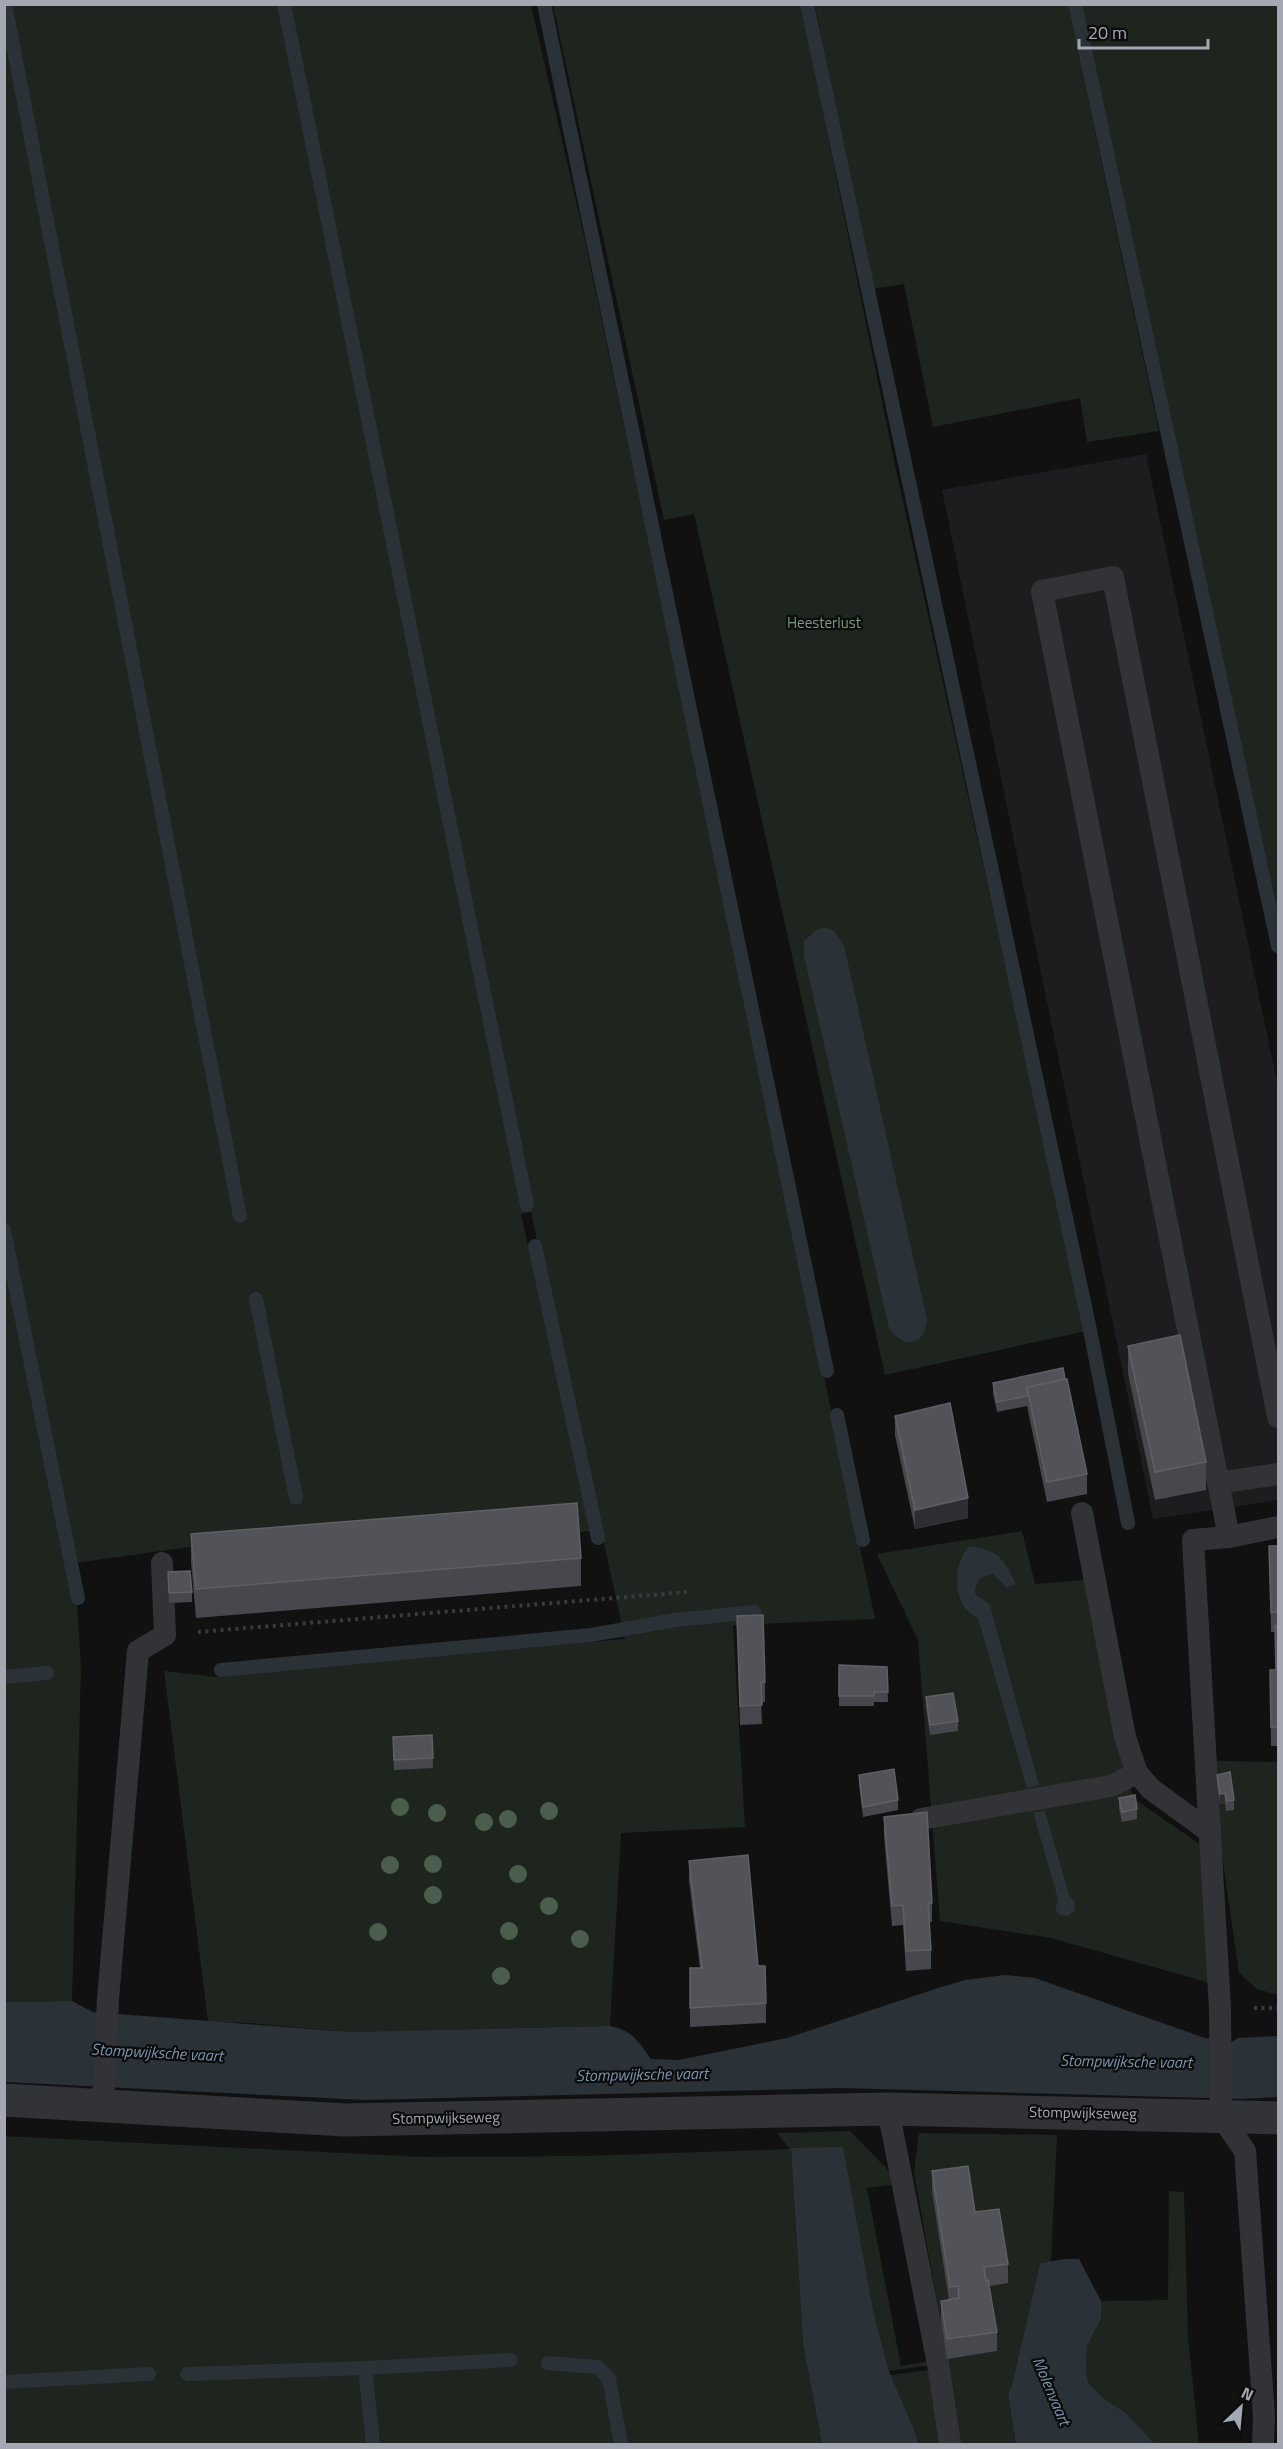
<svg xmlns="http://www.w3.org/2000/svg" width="1283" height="2449" viewBox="0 0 1283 2449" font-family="'Titillium Web',sans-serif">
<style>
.built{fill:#1d1d1f}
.green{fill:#1e251e}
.water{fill:#2a3137}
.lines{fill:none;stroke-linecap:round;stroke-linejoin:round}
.stream{stroke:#2a3137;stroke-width:14}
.path{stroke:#383a3e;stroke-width:4;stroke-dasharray:3 4.5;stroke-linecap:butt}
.service{stroke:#323337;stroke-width:22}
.tertiary{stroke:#323337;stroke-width:33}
.tree{fill:#4b5e4d}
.wall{fill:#47484d}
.shaded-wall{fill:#2d2e31}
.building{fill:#515358;stroke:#5e6066;stroke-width:1.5}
.labels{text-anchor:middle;stroke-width:4.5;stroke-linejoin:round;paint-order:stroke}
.park-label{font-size:15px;fill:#7a9d7d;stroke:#0c0c0d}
.street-label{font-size:15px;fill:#a3a8b3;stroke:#0c0c0d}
.water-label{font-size:16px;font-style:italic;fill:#7a95ad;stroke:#0c0c0d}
</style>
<rect width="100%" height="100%" fill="#111112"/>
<polygon class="built" points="1146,454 1278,1087 1278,1500 1153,1519 942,490"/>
<g class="green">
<polygon points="4,5 531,5 584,236 875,1619 733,1625 745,1827 621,1833 610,2026 350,2032 251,2023 208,2022 164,1671 215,1677 625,1639 531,1212 521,1214 592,1531 192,1560 190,1547 74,1563 4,1215"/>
<polygon points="553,5 801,5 896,470 1086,1331 885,1375 694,514 664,520"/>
<polygon points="815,5 1068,5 1159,431 1087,442 1080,398 933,427 904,284 871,289"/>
<polygon points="1080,5 1278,5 1278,924 1169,431"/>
<polygon points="4,1230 77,1604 81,1668 72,2001 5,2002"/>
<polygon points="1022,1531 1035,1584 1085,1580 1133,1798 1201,1845 1210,1983 1051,1938 940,1921 918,1640 877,1554"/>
<polygon points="1217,1761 1278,1762 1278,1995 1257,1989 1239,1973 1213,1792"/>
<polygon points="850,2131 887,2169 897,2184 867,2188 901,2366 930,2361 931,2365 889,2371 873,2310 791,2149 803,2344 822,2444 5,2444 4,2136 423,2157 582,2156 790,2149 777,2133"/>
<polygon points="919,2133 1057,2135 1051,2262 1040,2263 1012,2385 1008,2394 1016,2444 959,2444 948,2364 914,2172"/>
<polygon points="1169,2191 1184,2192 1188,2337 1199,2444 1155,2444 1126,2413 1103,2398 1088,2384 1086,2367 1087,2346 1101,2319 1101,2301 1168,2300"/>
<polygon points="928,2370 939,2444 918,2444 916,2434 891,2375"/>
</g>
<g class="water">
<path d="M824,927L834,931L844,945L927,1320C924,1347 904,1349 889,1328L804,956V941L815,931Z"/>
<path d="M969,1546C1000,1551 1002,1557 1016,1584L1007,1588L993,1574C979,1576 976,1581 975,1594L990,1605L1039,1785L1027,1788L978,1618C973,1615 966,1610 963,1605C953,1587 956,1560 969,1546Z"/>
<polygon points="1045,1811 1069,1895 1075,1902 1074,1911 1068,1916 1060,1915 1055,1909 1058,1899 1033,1812"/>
<path d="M1005,1975L1035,1978L1205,2038L1232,2042L1238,2038L1278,2036V2097L1241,2099L841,2088L366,2100L5,2082V2002L72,2001L93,2012L350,2032L610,2026C633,2031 638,2041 651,2059L679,2060L787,2038L938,1988L965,1980Z"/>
<polygon points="843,2147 873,2310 889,2371 916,2434 918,2444 822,2444 803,2344 791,2148"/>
<polygon points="1065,2259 1079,2259 1101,2301 1101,2319 1087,2346 1086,2367 1088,2383 1103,2398 1126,2413 1155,2444 1016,2444 1008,2394 1012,2385 1040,2263"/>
</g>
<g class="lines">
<g class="stream">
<polyline points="5,4 240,1216"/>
<polyline points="284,4 527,1205"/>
<polyline points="544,4 827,1371"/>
<polyline points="807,4 1090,1330 1128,1523"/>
<polyline points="1075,4 1278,946"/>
<polyline points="4,1230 78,1598"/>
<polyline points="535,1246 598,1538"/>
<polyline points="256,1299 296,1498"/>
<polyline points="837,1415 863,1540"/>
<polyline points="221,1670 591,1635 676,1620 754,1612"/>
<polyline points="4,1677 47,1673"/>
<polyline points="548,2363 598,2367 609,2379 621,2444"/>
<polyline points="365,2368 373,2444"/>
<polyline points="187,2374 365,2368 510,2360"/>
<polyline points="4,2382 149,2374"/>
</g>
<g class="path">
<polyline points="198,1632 688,1592"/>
<polyline points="1254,2008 1278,2008"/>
</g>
<g class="service">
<polyline points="1218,1483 1278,1474"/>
<polyline points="1082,1513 1125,1737 1137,1773 1151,1789 1210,1832"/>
<polyline points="1229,1537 1042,591 1113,577 1278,1417"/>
<polyline points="921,1819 1111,1786 1137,1773"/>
<polyline points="103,2106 108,1999 138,1651 165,1635 162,1563"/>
<polyline points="888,2109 938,2364 950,2444"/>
<polyline points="1263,2444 1264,2416 1245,2151 1221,2116 1220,2009 1193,1540 1229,1537 1278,1527"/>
</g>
<polyline class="tertiary" points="4,2100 345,2120 888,2109 1278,2118"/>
</g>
<g class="tree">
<circle cx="400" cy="1807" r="9"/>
<circle cx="549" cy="1811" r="9"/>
<circle cx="437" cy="1813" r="9"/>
<circle cx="508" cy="1819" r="9"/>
<circle cx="484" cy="1822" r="9"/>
<circle cx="433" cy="1864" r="9"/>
<circle cx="390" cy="1865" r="9"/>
<circle cx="518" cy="1874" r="9"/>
<circle cx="433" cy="1895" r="9"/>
<circle cx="549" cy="1906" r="9"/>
<circle cx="509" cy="1931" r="9"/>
<circle cx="378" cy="1932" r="9"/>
<circle cx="580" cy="1939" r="9"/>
<circle cx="501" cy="1976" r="9"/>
</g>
<g class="wall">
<polygon points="1128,1346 1206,1462 1206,1490 1155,1500 1128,1374"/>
<polygon points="1063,1368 1087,1474 1087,1494 1047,1502 1027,1406 997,1412 993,1393 993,1383"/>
<polygon points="895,1416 968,1518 915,1529 895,1435"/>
<polygon points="191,1534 581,1558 581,1586 196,1618 191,1562"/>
<polygon points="1269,1546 1278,1546 1278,1746 1271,1746 1270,1670 1275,1670 1275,1632 1271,1632"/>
<polygon points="168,1572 192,1592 192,1602 169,1603"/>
<polygon points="737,1616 765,1682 765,1702 761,1702 762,1724 740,1725"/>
<polygon points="839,1665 887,1667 888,1702 874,1702 874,1706 839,1706"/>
<polygon points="926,1697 958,1721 958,1731 930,1735 926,1707"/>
<polygon points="432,1735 433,1768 394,1770 393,1737"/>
<polygon points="859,1775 898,1800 898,1810 863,1817 859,1785"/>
<polygon points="1217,1775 1234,1800 1234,1810 1226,1811 1225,1803 1220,1804 1217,1785"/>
<polygon points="1119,1798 1137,1809 1137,1819 1122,1822 1119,1808"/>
<polygon points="884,1817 932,1903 932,1922 929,1922 931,1950 931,1969 906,1971 903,1925 892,1926 884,1836"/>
<polygon points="689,1861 758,1966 766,2003 766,2023 690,2027 690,1968 700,1968 689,1881"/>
<polygon points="932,2171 975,2212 1008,2264 1008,2283 989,2286 997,2332 997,2351 947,2359 941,2320 941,2301 949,2300 932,2191"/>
</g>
<g class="shaded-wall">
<polygon points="968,1498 968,1518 915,1529 915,1510"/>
<polygon points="1225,1793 1225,1803 1220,1804 1220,1794"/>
</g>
<g class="building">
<polygon points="1180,1335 1206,1462 1155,1472 1128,1346"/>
<polygon points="1063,1368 1065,1379 1027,1387 1027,1396 997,1402 993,1383"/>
<polygon points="1067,1379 1087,1474 1047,1482 1027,1387"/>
<polygon points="950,1403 968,1498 915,1510 895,1416"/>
<polygon points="577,1503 581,1558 196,1589 191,1534"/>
<polygon points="1269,1546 1278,1546 1278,1612 1271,1612"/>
<polygon points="190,1571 192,1592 169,1593 168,1572"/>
<polygon points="763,1615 765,1682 761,1682 762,1705 740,1706 737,1616"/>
<polygon points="1278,1625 1278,1727 1271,1727 1270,1670 1276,1670 1275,1626"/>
<polygon points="839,1665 887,1667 888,1692 874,1692 874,1696 839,1696"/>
<polygon points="953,1693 958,1721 930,1725 926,1697"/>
<polygon points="432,1735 433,1758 394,1760 393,1737"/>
<polygon points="894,1769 898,1800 863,1807 859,1775"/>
<polygon points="1230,1772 1234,1800 1226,1801 1225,1793 1220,1794 1217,1775"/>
<polygon points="1135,1795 1137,1809 1122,1812 1119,1798"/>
<polygon points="927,1812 932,1903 928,1903 931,1950 906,1951 903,1905 892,1906 884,1817"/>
<polygon points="748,1855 758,1966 765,1966 766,2003 690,2008 690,1968 702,1968 689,1861"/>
<polygon points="968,2166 975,2212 999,2209 1008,2264 984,2267 986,2281 988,2280 997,2332 947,2339 941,2301 959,2298 958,2286 950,2287 932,2171"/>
</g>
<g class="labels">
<g class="park-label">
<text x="824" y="628">Heesterlust</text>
</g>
<g class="street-label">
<text transform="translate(1083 2113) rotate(1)" y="5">Stompwijkseweg</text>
<text transform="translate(446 2118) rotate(-1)" y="5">Stompwijkseweg</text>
</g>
<g class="water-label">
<text transform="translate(157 2052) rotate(3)" y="6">Stompwijksche vaart</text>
<text transform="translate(1126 2061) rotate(1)" y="6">Stompwijksche vaart</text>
<text transform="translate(642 2074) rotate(-1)" y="6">Stompwijksche vaart</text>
<text transform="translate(1052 2391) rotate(67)" y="6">Molenvaart</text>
</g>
</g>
<rect width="1283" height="2449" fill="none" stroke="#a3a8b3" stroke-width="12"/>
<g transform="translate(1241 2407) rotate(26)" stroke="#0c0c0d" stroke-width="4.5" paint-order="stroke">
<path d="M0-4.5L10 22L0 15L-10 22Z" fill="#a3a8b3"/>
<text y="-9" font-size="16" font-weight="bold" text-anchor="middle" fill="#a3a8b3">N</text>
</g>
<path d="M1079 39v9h129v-9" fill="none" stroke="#a3a8b3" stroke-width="3"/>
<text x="1088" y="39" font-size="18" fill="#a3a8b3" stroke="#0c0c0d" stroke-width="4.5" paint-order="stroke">20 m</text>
</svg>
